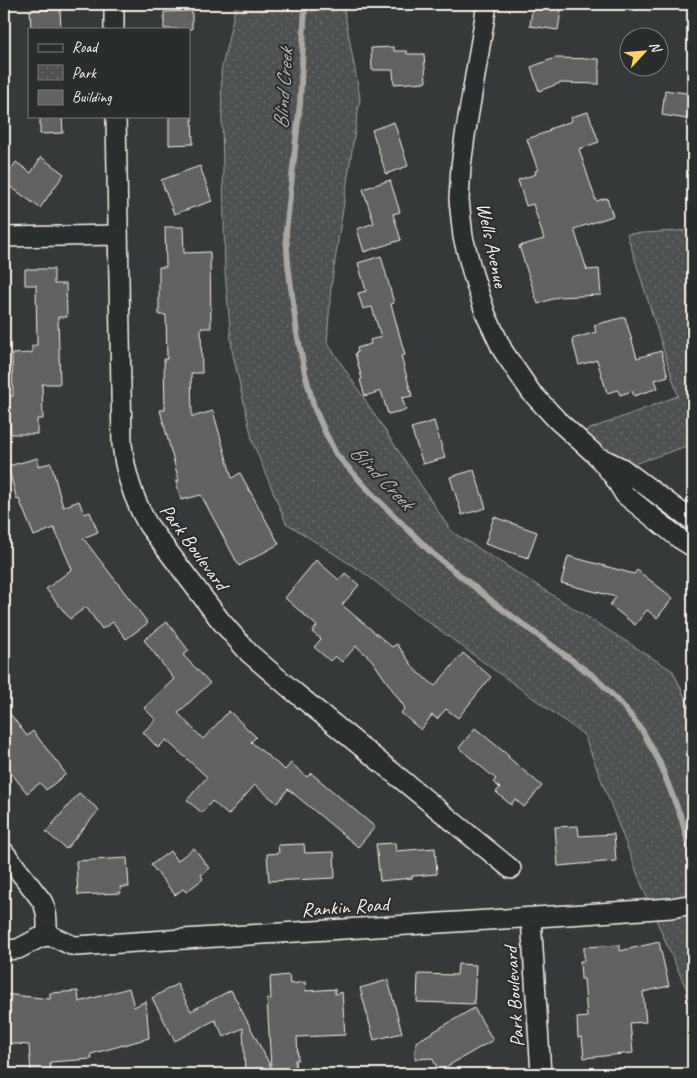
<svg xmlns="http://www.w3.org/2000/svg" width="697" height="1078" font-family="Caveat,sans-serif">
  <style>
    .park { fill: url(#park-dots); stroke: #a1a19c }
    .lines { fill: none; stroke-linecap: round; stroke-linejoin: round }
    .stream { stroke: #a8a7a1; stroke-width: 6 }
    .building { fill: #616362; stroke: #f4f1e8 }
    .street-casing { stroke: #f4f1e8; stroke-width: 22 }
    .street { stroke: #2a2d2e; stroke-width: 19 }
    .labels { text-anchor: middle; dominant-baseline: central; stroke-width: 4; stroke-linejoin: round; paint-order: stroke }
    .street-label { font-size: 20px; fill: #f4f1e8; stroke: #2a2d2e }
    .water-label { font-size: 21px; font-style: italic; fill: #b4b3ad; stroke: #2a2d2e }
  </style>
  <defs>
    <pattern id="park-dots" width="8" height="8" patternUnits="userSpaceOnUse" patternTransform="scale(1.25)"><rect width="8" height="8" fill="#4e514f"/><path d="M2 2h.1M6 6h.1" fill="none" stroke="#686a68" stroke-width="1.8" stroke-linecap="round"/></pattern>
  </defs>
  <rect width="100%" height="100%" fill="#363939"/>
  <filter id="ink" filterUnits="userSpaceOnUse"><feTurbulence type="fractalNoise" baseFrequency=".02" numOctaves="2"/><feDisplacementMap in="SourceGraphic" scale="10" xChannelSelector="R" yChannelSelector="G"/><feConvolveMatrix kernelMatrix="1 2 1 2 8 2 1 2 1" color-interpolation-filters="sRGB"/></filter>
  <g filter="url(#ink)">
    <g class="park">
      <path d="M236 4H343L360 98 331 287 327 342 451 531 673 671 693 715V1004L663 936 641 883 584 735 416 613 364 573 286 523 253 443 232 350 225 272 221 72Z"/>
      <path d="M693 230V444L622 468 574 435 678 396 627 234Z"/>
    </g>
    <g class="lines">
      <path class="stream" d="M305 4 300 103 286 232 288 264 297 333 305 373 314 407 325 432 336 454 371 493 432 553 498 606 596 678 623 706 642 730 659 761 682 820 693 862"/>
    </g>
    <g class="building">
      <path d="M533 4H562L558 30 530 26Z"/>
      <path d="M60 9 61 29H31L30 10Z"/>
      <path d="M192 11V29H164V12Z"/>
      <path d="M394 47V51H407V54H424L426 82 394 84 393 70H372L371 48Z"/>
      <path d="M555 58 599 59V84L560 83 539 91 531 67Z"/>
      <path d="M665 90 693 94V120L662 115Z"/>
      <path d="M588 112 599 142 579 149 596 201 607 198 613 216 574 229 587 270 599 269 601 295 558 297 538 304 519 246 544 239 533 204 526 206 518 180 536 174 535 171 538 170 527 139 550 131 549 129 572 121 571 117Z"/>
      <path d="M40 116H62L63 133 40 134Z"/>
      <path d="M169 116H192L193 144 169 145Z"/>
      <path d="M394 122 408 166 386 174 372 130Z"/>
      <path d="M41 157 64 174 40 208 4 182V180L16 162 31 173Z"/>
      <path d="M200 166 212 201 174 214 161 180Z"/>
      <path d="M390 180 400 212 393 214 401 240 364 252 357 229 374 223 363 189Z"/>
      <path d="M165 227H183L184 253 210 252 211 328H201L202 373H191L192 417 213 411 232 478 240 473 279 544 239 566 201 495 181 500 176 481H179L160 410H165L164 359H167L166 315H159V267H166Z"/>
      <path d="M381 256 394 303 391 304 405 355 401 356 412 396 402 398 406 410 388 414 381 391 365 396 360 380 362 379 355 353 358 352 357 348 371 344 370 340 381 337 372 307 363 309 358 293 366 291 358 263Z"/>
      <path d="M25 269H54V284H66L67 317H58L60 384H42L43 419H37V434H11L10 422H4V398H8V396H13L12 354 32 353V346L37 345 36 285H25Z"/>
      <path d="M625 317 637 358 661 351 668 376 655 380 658 388 634 396 632 391 620 395 618 390 607 393 597 360 579 365 572 339 596 332 594 325Z"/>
      <path d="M434 421 445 458 423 464 411 428Z"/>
      <path d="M38 458V466L51 463 63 507 79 501 84 514 90 512 98 532 83 538 148 623 126 639 113 622 102 629 86 607 70 619 46 589 72 569 54 528 34 536 19 499 17 500 8 466Z"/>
      <path d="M474 470 486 508 462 515 450 477Z"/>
      <path d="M494 517 537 532 528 558 485 544Z"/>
      <path d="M568 556 634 574 637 570 673 598 657 618 647 610 635 625 610 605 616 597 561 583Z"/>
      <path d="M316 560 339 580 345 573 359 585 342 605 392 647 397 644 416 671 435 686 463 653 491 677 458 718 446 709 437 719 432 715 421 730 401 713 405 708 371 659 356 646 342 662 335 656 330 661 314 647 321 639 312 632 317 626 285 598Z"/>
      <path d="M167 622 189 651 183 655 210 683 178 713 203 739 229 711 256 737 251 742 285 770 291 763 307 777 311 773 375 827 358 847 288 789 277 803 255 785 228 815 212 801 202 813 187 800 207 777 166 740 158 748 143 732 156 720 144 708 174 679 144 640Z"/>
      <path d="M4 706 27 736 33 731 66 774 46 790 40 783 27 793 4 764Z"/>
      <path d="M475 728 509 756 508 757 542 786 524 807 515 799 511 805 496 792 500 788 493 782 496 779 459 748Z"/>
      <path d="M79 793 99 810 66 849 46 832Z"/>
      <path d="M578 826 579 836 614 834 616 861 558 866 555 827Z"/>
      <path d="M395 843 396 851 435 848 437 874 412 876V878L380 881 376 844Z"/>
      <path d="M304 844 305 853 334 852 335 878 269 881 267 854 279 853 278 845Z"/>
      <path d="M194 848 209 868 201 875 203 879 186 892 183 889 175 895 151 865 170 851 177 861Z"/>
      <path d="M127 858 129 887H120L121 893 78 895 76 861Z"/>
      <path d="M659 942 669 986 643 992 646 1022 630 1023 633 1053 584 1058 582 1037 578 1038 577 1018 587 1017 584 979H581L580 961H584V947L620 945V951Z"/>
      <path d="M458 964 476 965 474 1004 417 1002 418 974 457 975Z"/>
      <path d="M289 975 290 984 305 982 306 991 335 989V994L342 992 345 1035 297 1037 298 1060H295L296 1074H245L243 1028 224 1037 215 1020 175 1041 152 998 177 984 191 1011 231 990 271 1067 267 999H271L270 977Z"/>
      <path d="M388 980 402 1033 374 1040 360 988Z"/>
      <path d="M129 988 134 1007 146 1001 149 1038 91 1054 92 1059 50 1062 51 1074H31L29 1045 4 1043V994L50 999V993L78 991 79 1002Z"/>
      <path d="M474 1008 493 1040 439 1071 432 1058 415 1059 416 1042Z"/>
    </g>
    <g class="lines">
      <defs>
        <g id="street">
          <path d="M114 4V29"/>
          <path d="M487 4 465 136 461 166 459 200 463 237 473 275 486 315 503 351 531 392 557 420 598 457 614 477 625 495 680 539 693 547"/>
          <path d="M116 116 122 444C125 473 133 499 148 525L220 620 249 653 292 690 511 869"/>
          <path d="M4 237 118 235"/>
          <path d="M603 459 622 468 693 521"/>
          <path d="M4 852 42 901C48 912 47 924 47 936"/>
          <path d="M531 918 541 1074"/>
          <path d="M4 950 18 949 39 938 47 936 54 937 71 945 77 946 136 942 584 914 671 908 693 904"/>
        </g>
      </defs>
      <use href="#street" class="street-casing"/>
      <use href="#street" class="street"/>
    </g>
  </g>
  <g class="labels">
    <g class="street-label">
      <text transform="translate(492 245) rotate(78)">Wells Avenue</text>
      <text transform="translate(194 547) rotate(54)">Park Boulevard</text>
      <text transform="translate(345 907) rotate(-4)">Rankin Road</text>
      <text transform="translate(514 997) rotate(-94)">Park Boulevard</text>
    </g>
    <g class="water-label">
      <text transform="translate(283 89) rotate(-86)">Blind Creek</text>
      <text transform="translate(382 477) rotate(46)">Blind Creek</text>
    </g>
  </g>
  <rect width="697" height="1078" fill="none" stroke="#2a2d2e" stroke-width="20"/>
  <rect x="10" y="10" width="677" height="1058" fill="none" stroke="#f4f1e8" stroke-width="2" filter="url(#ink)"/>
  <rect x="28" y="28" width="162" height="90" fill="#2a2d2e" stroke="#7b7b78"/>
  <rect x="38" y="44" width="25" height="8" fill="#2a2d2e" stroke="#7b7b78"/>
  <text x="72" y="52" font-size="15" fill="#f4f1e8">Road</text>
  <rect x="38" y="65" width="25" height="15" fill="url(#park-dots)" stroke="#7b7b78"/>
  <text x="72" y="78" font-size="15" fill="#f4f1e8">Park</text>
  <rect x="38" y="90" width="25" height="15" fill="#616362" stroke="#7b7b78"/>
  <text x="72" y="102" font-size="15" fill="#f4f1e8">Building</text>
  <g transform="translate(644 52) rotate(64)"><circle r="24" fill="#2a2d2e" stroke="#7b7b78"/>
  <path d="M0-4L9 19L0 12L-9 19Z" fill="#ffd166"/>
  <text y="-8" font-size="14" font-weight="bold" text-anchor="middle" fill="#f4f1e8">N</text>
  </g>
</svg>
